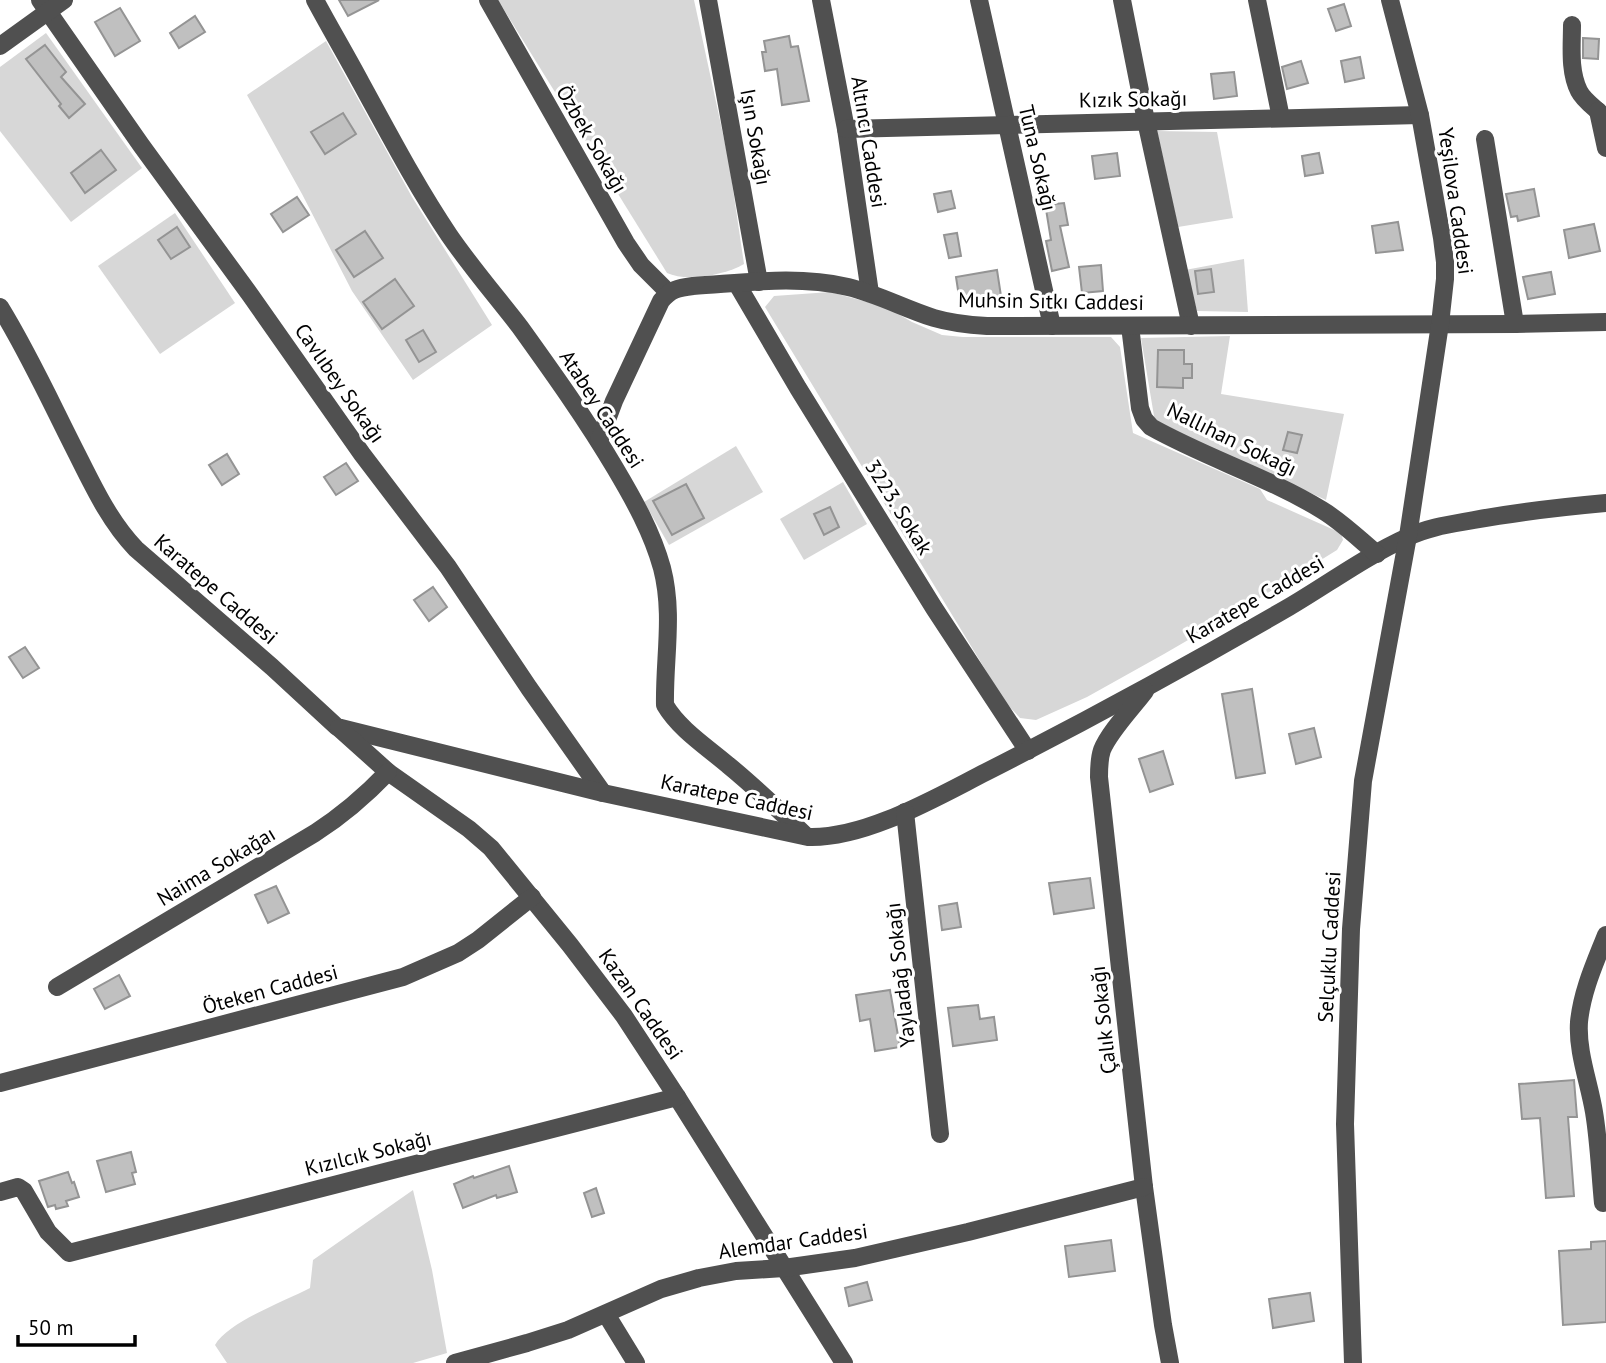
<svg xmlns="http://www.w3.org/2000/svg" width="1606" height="1363" font-family="'PT Sans',sans-serif">
  <style>
    .green { fill: #d7d7d7 }
    .building { fill: #c0c0c0; stroke: #949494; stroke-width: 2 }
    .lines { fill: none; stroke-linecap: round; stroke-linejoin: round }
    .minor { stroke: #505050; stroke-width: 18 }
    .labels { text-anchor: middle; dominant-baseline: central; stroke-width: 6; stroke-linejoin: round; paint-order: stroke }
    .street-label { font-size: 21px; fill: #000; stroke: #fff }
  </style>
  <rect width="100%" height="100%" fill="#fff"/>
  <g class="green">
    <path d="M498 0H694L729 162 744 264C726 275 686 282 667 273Z"/>
    <path d="M46 33 142 168 71 222 0 131V67Z"/>
    <path d="M326 41 412 197 492 325 413 380 352 291 302 194 247 95Z"/>
    <path d="M1157 131 1217 132 1233 218 1178 227Z"/>
    <path d="M175 213 235 303 160 354 98 266Z"/>
    <path d="M1244 259 1248 312 1197 311 1185 270Z"/>
    <path d="M830 292 886 307 912 322 942 335 963 337H1111L1120 347 1133 433 1260 489 1267 500 1341 533 1343 540 1337 550 1245 607 1164 654 1087 697 1036 720 1020 718 1005 702 765 307 774 296Z"/>
    <path d="M1230 336 1221 394 1344 414 1326 500 1155 422 1141 338Z"/>
    <path d="M736 446 763 492 669 545 644 502Z"/>
    <path d="M843 482 867 524 804 560 780 519Z"/>
    <path d="M413 1190 432 1270 447 1353 413 1363H227L215 1345C228 1322 285 1301 310 1288L313 1260Z"/>
  </g>
  <g class="building">
    <path d="M339 0H379L348 16Z"/>
    <path d="M1344 4 1351 26 1336 31 1328 9Z"/>
    <path d="M120 8 140 41 115 56 95 22Z"/>
    <path d="M195 16 205 32 179 48 170 33Z"/>
    <path d="M789 36 791 47 798 46 809 101 782 105 777 69 765 71 762 52H766L764 41Z"/>
    <path d="M1583 38 1599 39 1598 59 1583 58Z"/>
    <path d="M45 45 66 72 61 77 85 104 69 118 59 106 61 104 26 59Z"/>
    <path d="M1360 57 1364 78 1345 82 1341 61Z"/>
    <path d="M1301 61 1308 83 1287 89 1282 67Z"/>
    <path d="M1234 72 1237 96 1214 99 1211 74Z"/>
    <path d="M343 113 356 134 325 154 311 132Z"/>
    <path d="M101 150 116 170 85 193 71 173Z"/>
    <path d="M1117 153 1120 176 1095 179 1092 156Z"/>
    <path d="M1319 153 1323 173 1305 176 1302 156Z"/>
    <path d="M1534 189 1539 216 1518 221 1517 216 1511 217 1506 194Z"/>
    <path d="M951 191 955 208 938 212 934 194Z"/>
    <path d="M297 197 309 215 283 232 271 214Z"/>
    <path d="M1055 201V204L1064 203 1068 225 1060 226 1069 267 1052 271 1046 241 1051 240 1045 203Z"/>
    <path d="M1398 222 1403 250 1376 253 1372 226Z"/>
    <path d="M1594 224 1600 251 1569 258 1564 230Z"/>
    <path d="M177 227 190 247 171 259 158 240Z"/>
    <path d="M365 231 383 258 354 277 336 250Z"/>
    <path d="M957 233 961 256 949 258 944 235Z"/>
    <path d="M1101 265 1103 291 1082 293 1079 267Z"/>
    <path d="M1211 269 1214 292 1198 294 1195 271Z"/>
    <path d="M997 270 1001 296 960 303 956 277Z"/>
    <path d="M1551 272 1555 294 1528 299 1523 277Z"/>
    <path d="M395 279 414 306 382 329 363 302Z"/>
    <path d="M423 330 436 352 419 362 406 340Z"/>
    <path d="M1158 350H1184V364H1192V378H1183V388L1157 387Z"/>
    <path d="M1288 432 1302 435 1297 453 1283 450Z"/>
    <path d="M227 454 239 474 222 485 209 465Z"/>
    <path d="M346 463 358 481 336 495 324 477Z"/>
    <path d="M686 484 704 518 672 535 653 501Z"/>
    <path d="M830 507 839 527 824 535 814 514Z"/>
    <path d="M433 587 447 607 429 621 414 600Z"/>
    <path d="M25 647 39 668 23 678 9 657Z"/>
    <path d="M1252 689 1265 773 1236 778 1222 694Z"/>
    <path d="M1314 728 1321 757 1296 764 1289 734Z"/>
    <path d="M1163 751 1173 784 1150 792 1139 759Z"/>
    <path d="M1090 878 1094 908 1054 914 1049 883Z"/>
    <path d="M276 886 289 913 268 923 255 895Z"/>
    <path d="M957 903 961 927 942 930 939 906Z"/>
    <path d="M119 975 130 996 105 1009 94 989Z"/>
    <path d="M890 990 900 1047 875 1051 870 1019 860 1021 856 995Z"/>
    <path d="M978 1005 980 1019 994 1017 997 1040 953 1046 948 1008Z"/>
    <path d="M1574 1080 1577 1117H1568L1574 1196 1546 1198 1540 1118 1522 1119 1519 1084Z"/>
    <path d="M131 1152 136 1172 132 1173 135 1184 106 1192 97 1161Z"/>
    <path d="M509 1166 517 1192 497 1198 496 1195 463 1208 454 1184 473 1176 474 1178Z"/>
    <path d="M68 1172 72 1183 74 1182 79 1197 66 1201 68 1206 56 1209 55 1205 48 1207 39 1181Z"/>
    <path d="M596 1188 604 1213 592 1217 584 1193Z"/>
    <path d="M1111 1240 1115 1271 1069 1277 1065 1246Z"/>
    <path d="M1606 1241V1322L1563 1325 1559 1251 1591 1249V1242Z"/>
    <path d="M867 1282 872 1300 849 1306 845 1288Z"/>
    <path d="M1310 1293 1314 1321 1273 1328 1269 1299Z"/>
  </g>
  <g class="lines">
    <g class="minor">
      <path d="M40 0 141 145 251 296 362 454 448 567 529 688 603 793"/>
      <path d="M315 0C330 28 346 55 361 83 389 134 416 186 449 235 471 267 496 296 520 327 553 373 586 419 615 468 634 500 652 532 662 568 674 614 664 659 665 705 679 729 707 747 728 765 755 787 780 811 805 835"/>
      <path d="M488 0 626 243 641 265 668 292"/>
      <path d="M708 0 759 282"/>
      <path d="M821 0 846 129 870 293"/>
      <path d="M979 0 1052 326"/>
      <path d="M1122 0 1146 121 1191 326"/>
      <path d="M1257 0 1281 118"/>
      <path d="M1572 25C1572 46 1569 71 1579 91 1583 99 1591 105 1598 111"/>
      <path d="M0 46 64 0"/>
      <path d="M1598 111 1606 148"/>
      <path d="M846 129 1420 115"/>
      <path d="M1485 139 1515 324"/>
      <path d="M737 284 798 388 934 608 1028 751"/>
      <path d="M0 307C29 354 52 405 77 454 94 488 110 522 136 549L272 667 337 727 603 793 808 837C865 839 935 798 986 772 1088 720 1189 665 1289 607 1328 584 1366 556 1408 537 1428 527 1452 524 1474 520 1518 512 1562 507 1606 503"/>
      <path d="M1130 326 1140 408 1144 419 1151 427C1206 458 1268 477 1322 510 1342 522 1359 539 1377 554"/>
      <path d="M599 441 614 401 661 301C671 289 678 288 693 286 744 283 797 275 848 287 878 294 905 309 934 318 951 323 969 325 987 326L1515 324 1606 322"/>
      <path d="M1145 691C1133 707 1109 732 1102 750 1099 759 1099 768 1099 777L1144 1187 1163 1325 1170 1363"/>
      <path d="M339 728 388 772 469 829 491 848 570 945 624 1016 677 1097 844 1363"/>
      <path d="M905 812 940 1134"/>
      <path d="M57 987 315 833C343 815 365 796 388 772"/>
      <path d="M0 1083 403 977 458 953 478 940 532 897"/>
      <path d="M0 1192 18 1187 24 1191 48 1232 69 1253 677 1097"/>
      <path d="M1603 1203C1600 1173 1599 1142 1594 1112 1589 1082 1577 1052 1579 1022 1582 991 1595 963 1606 935"/>
      <path d="M606 1314 636 1363"/>
      <path d="M455 1363 527 1343 568 1330 661 1289 699 1278 736 1271 784 1268 855 1258 968 1232 1144 1187"/>
      <path d="M1353 1363 1345 1124 1351 929 1363 781 1408 536 1440 324 1445 279V262L1442 238 1420 115 1390 0"/>
    </g>
  </g>
  <g class="labels">
    <g class="street-label">
      <text transform="translate(1133 99) rotate(-1)">Kızık Sokağı</text>
      <text transform="translate(756 137) rotate(80)">Işın Sokağı</text>
      <text transform="translate(592 139) rotate(60)">Özbek Sokağı</text>
      <text transform="translate(869 142) rotate(81)">Altıncı Caddesi</text>
      <text transform="translate(1038 158) rotate(77)">Tuna Sokağı</text>
      <text transform="translate(1456 201) rotate(82)">Yeşilova Caddesi</text>
      <text transform="translate(1051 301) rotate(1)">Muhsin Sıtkı Caddesi</text>
      <text transform="translate(340 383) rotate(55)">Cavlıbey Sokağı</text>
      <text transform="translate(602 409) rotate(57)">Atabey Caddesi</text>
      <text transform="translate(1232 439) rotate(26)">Nallıhan Sokağı</text>
      <text transform="translate(899 507) rotate(58)">3223. Sokak</text>
      <text transform="translate(216 589) rotate(41)">Karatepe Caddesi</text>
      <text transform="translate(1255 599) rotate(-30)">Karatepe Caddesi</text>
      <text transform="translate(737 797) rotate(12)">Karatepe Caddesi</text>
      <text transform="translate(216 866) rotate(-31)">Naima Sokağaı</text>
      <text transform="translate(1329 947) rotate(-87)">Selçuklu Caddesi</text>
      <text transform="translate(900 975) rotate(-96)">Yayladağ Sokağı</text>
      <text transform="translate(270 989) rotate(-15)">Öteken Caddesi</text>
      <text transform="translate(641 1004) rotate(55)">Kazan Caddesi</text>
      <text transform="translate(1103 1020) rotate(-96)">Çalık Sokağı</text>
      <text transform="translate(368 1153) rotate(-14)">Kızılcık Sokağı</text>
      <text transform="translate(793 1241) rotate(-8)">Alemdar Caddesi</text>
    </g>
  </g>
  <path d="M18 1335v10h117v-10" fill="none" stroke="#000000" stroke-width="3.5"/>
  <text x="28" y="1335" font-size="21" fill="#000000" stroke="#ffffff" stroke-width="5" paint-order="stroke">50 m</text>
</svg>
